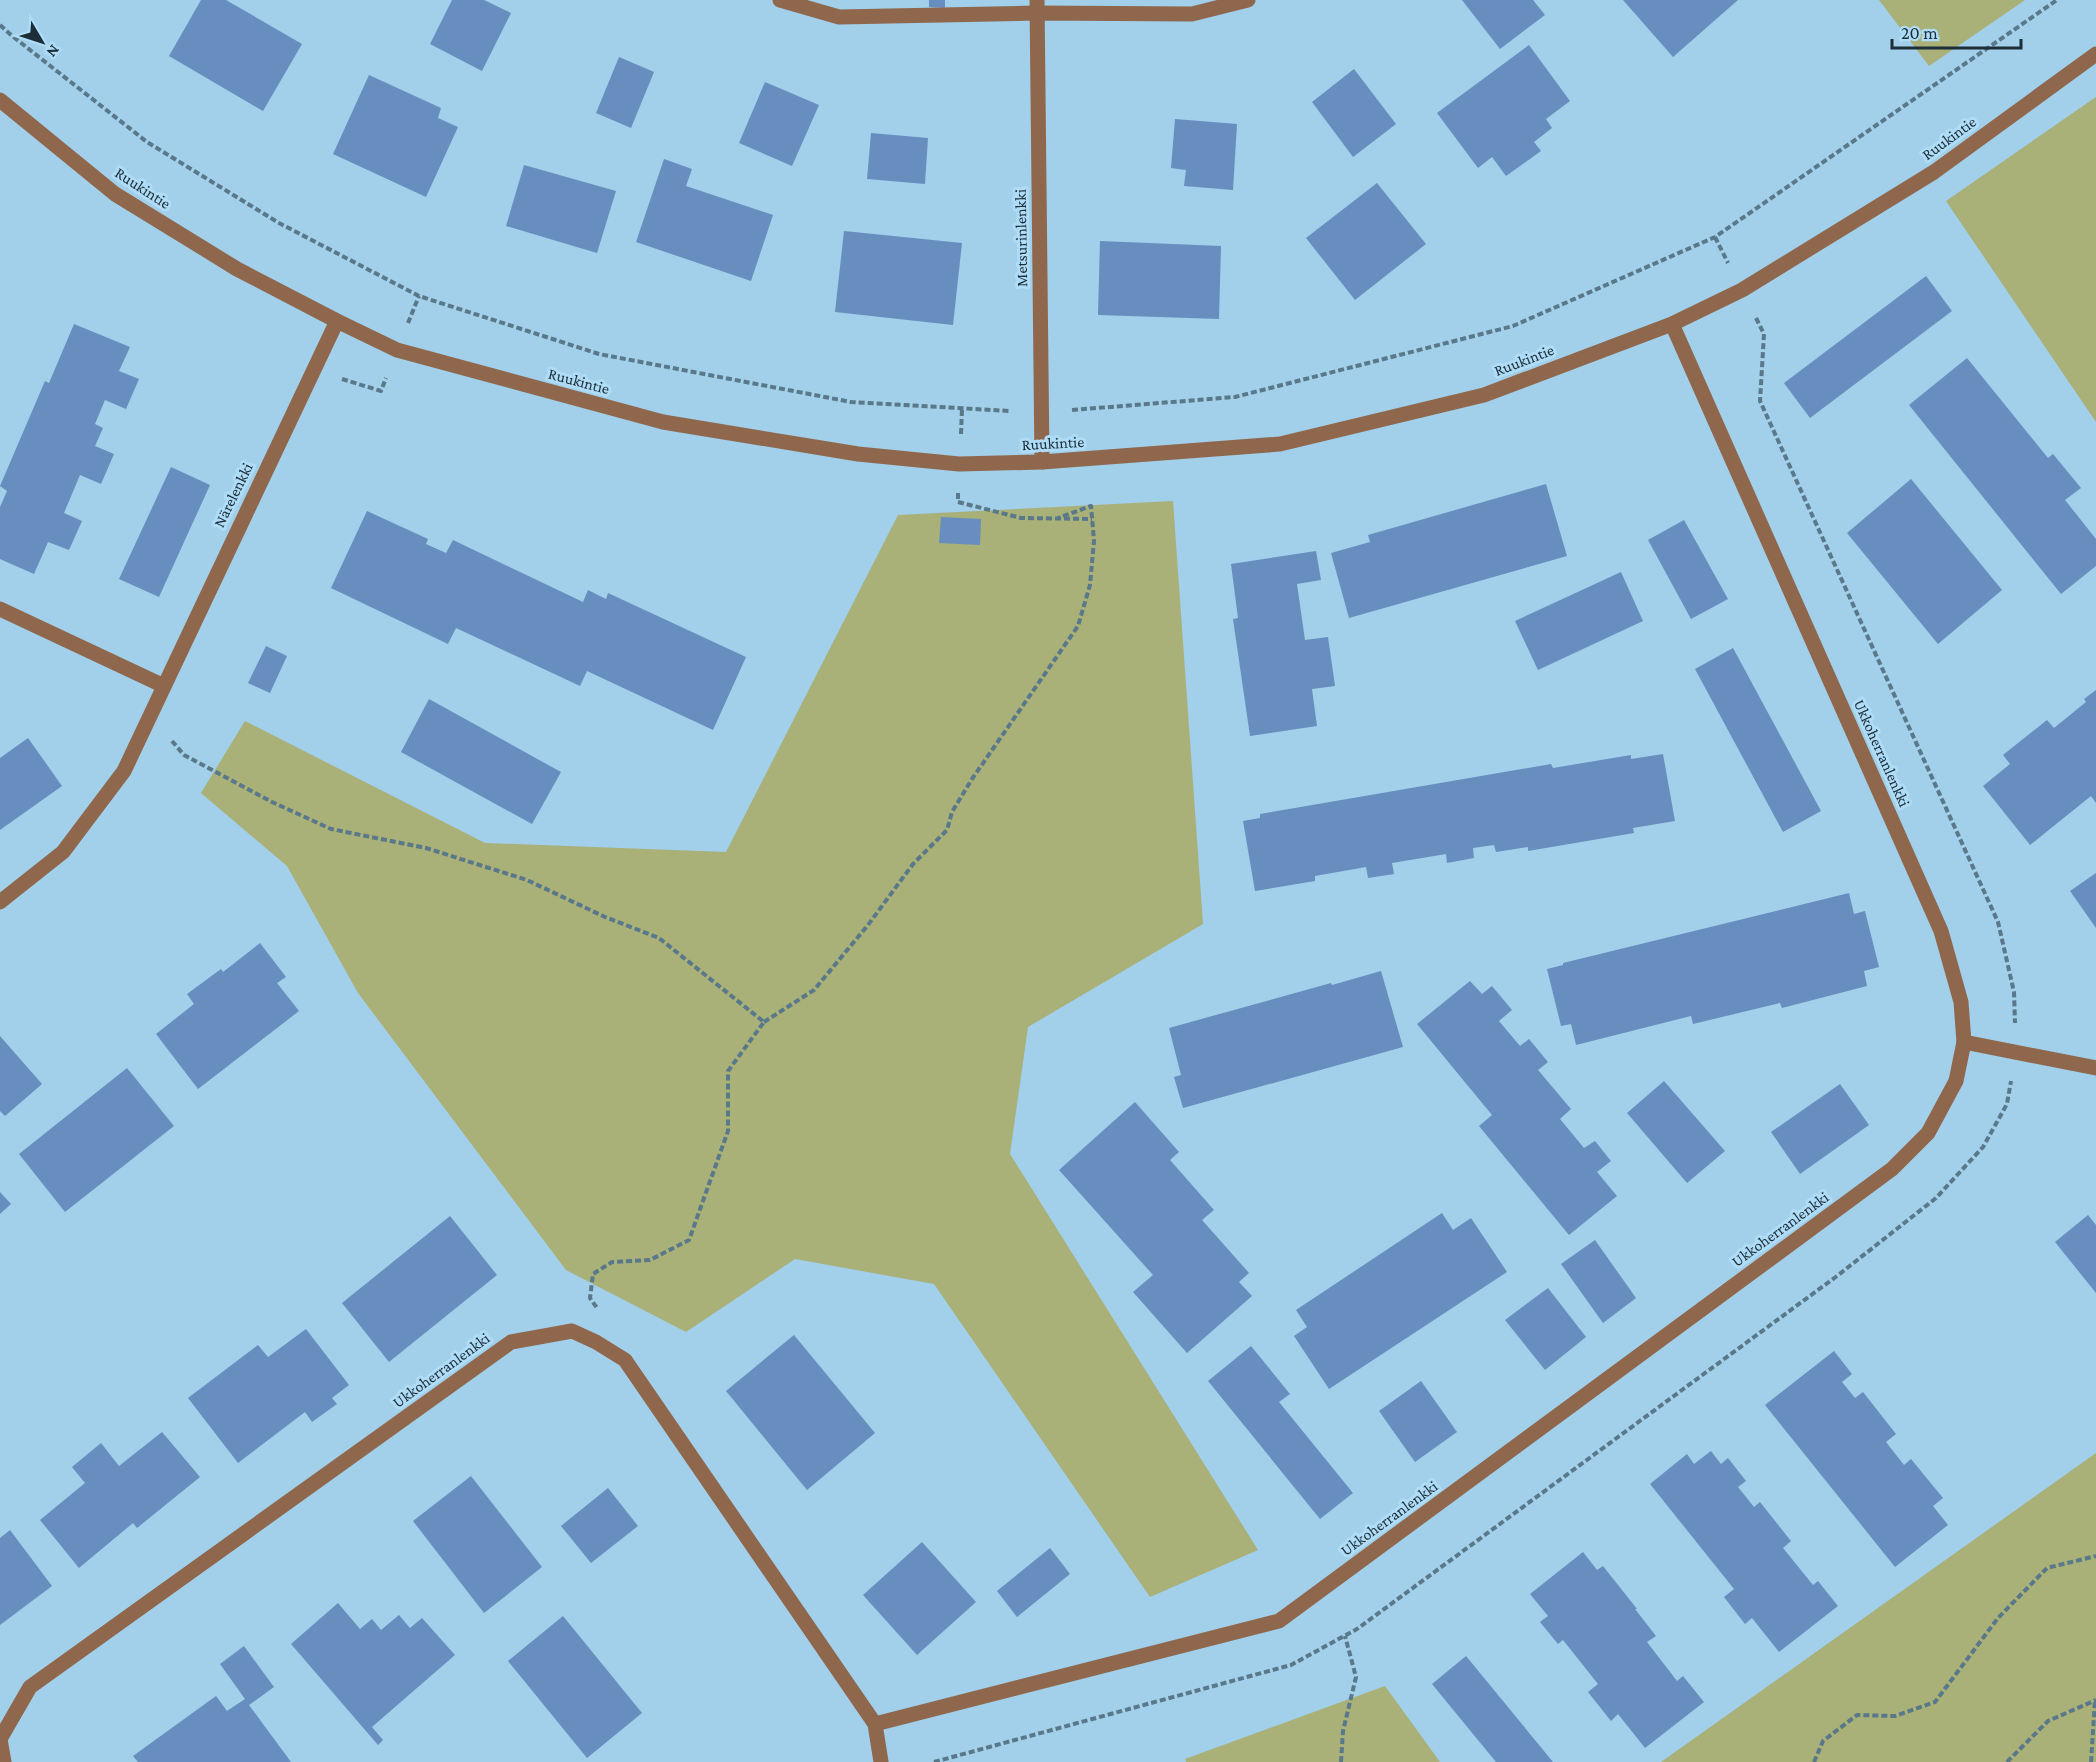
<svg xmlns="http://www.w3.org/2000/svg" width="2096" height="1762" font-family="'Crimson Pro',serif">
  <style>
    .green { fill: #a9b078 }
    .building { fill: #678ebe }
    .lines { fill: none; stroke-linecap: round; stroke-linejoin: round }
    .path { stroke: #597889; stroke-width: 4; stroke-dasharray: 6 3; stroke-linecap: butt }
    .minor { stroke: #8f674c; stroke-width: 15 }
    .labels { text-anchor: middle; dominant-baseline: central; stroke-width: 6; stroke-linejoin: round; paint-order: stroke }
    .street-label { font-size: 16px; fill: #1c2e38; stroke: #afdcf7 }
  </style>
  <rect width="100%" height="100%" fill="#a2cfe9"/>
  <g class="green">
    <path d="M1879 0H2025L1929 66Z"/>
    <path d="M2096 97V422L1946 201Z"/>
    <path d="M1173 501 1203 924 1028 1027 1010 1154 1258 1550 1150 1597 934 1284 795 1259 686 1332 566 1270 358 993 287 866 201 793 245 721 485 843 726 852 898 515Z"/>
    <path d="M2096 1453V1762H1661Z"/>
    <path d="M1385 1686 1440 1762H1186L1185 1759Z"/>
  </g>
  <g class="building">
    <path d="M201 0H226L302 44 263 111 169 56Z"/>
    <path d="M452 0H484L511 13 482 71 430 44Z"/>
    <path d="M929 0H945V8L929 7Z"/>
    <path d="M1462 0H1533L1545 15 1500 49Z"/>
    <path d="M1623 0H1738L1673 57Z"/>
    <path d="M1529 45 1570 101 1546 119 1552 128 1534 142 1541 151 1506 176 1492 157 1478 168 1437 113Z"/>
    <path d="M619 57 654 72 631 128 596 113Z"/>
    <path d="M1354 69 1396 124 1353 157 1312 102Z"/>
    <path d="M369 75 441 108 438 118 458 127 426 197 333 154Z"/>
    <path d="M765 82 819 105 792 166 739 143Z"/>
    <path d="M1175 119 1237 124 1233 190 1184 186 1186 170 1171 168Z"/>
    <path d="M871 133 928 138 925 184 867 179Z"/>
    <path d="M664 159 692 169 686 186 773 215 751 281 636 242Z"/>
    <path d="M524 165 616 191 597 253 506 226Z"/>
    <path d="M1377 183 1426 244 1355 300 1306 238Z"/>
    <path d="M844 231 962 243 953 325 835 312Z"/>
    <path d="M1100 241 1221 246 1219 319 1098 315Z"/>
    <path d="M1926 276 1952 311 1810 418 1784 383Z"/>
    <path d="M74 324 130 347 119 371 139 379 126 409 105 400 95 424 103 428 95 446 114 454 101 484 80 475 64 513 82 521 69 550 48 542 34 574 0 559V507L7 491 0 486 45 381 49 383Z"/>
    <path d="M1967 358 2048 458 2053 454 2081 488 2065 500 2096 539V566L2061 594 1909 405Z"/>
    <path d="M171 467 210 485 159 597 119 579Z"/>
    <path d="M1911 479 2002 590 1938 644 1847 533Z"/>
    <path d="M1546 484 1567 556 1349 618 1331 553 1370 542 1368 535Z"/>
    <path d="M367 511 428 539 426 544 446 553 453 540 583 602 588 590 606 599 608 593 746 657 713 730 587 671 580 686 456 628 448 644 331 588Z"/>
    <path d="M941 517 981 519 980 545 939 543Z"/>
    <path d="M1684 520 1728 599 1691 619 1648 540Z"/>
    <path d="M1316 551 1321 580 1297 584 1305 640 1328 637 1335 686 1312 689 1317 726 1250 736 1233 619 1238 618 1231 564Z"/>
    <path d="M1621 572 1643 621 1538 670 1515 621Z"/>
    <path d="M266 646 287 656 270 693 248 683Z"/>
    <path d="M1733 648 1821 811 1783 832 1695 669Z"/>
    <path d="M2096 690V803L2091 796 2030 845 1983 786 2010 764 2003 755 2047 720 2054 728 2086 702 2084 699Z"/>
    <path d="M429 699 561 772 532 824 401 752Z"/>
    <path d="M28 738 62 786 0 830V758Z"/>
    <path d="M1663 754 1675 821 1633 828 1634 833 1528 851V847L1496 852 1494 845 1473 848 1474 858 1447 863 1446 854 1392 863 1394 874 1368 878 1366 867 1315 876V881L1255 891 1243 821 1260 818V814L1551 764 1553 768 1631 755V759Z"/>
    <path d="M2096 873V928L2070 891Z"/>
    <path d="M1849 893 1854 914 1865 911 1879 967 1864 971 1867 986 1782 1008 1780 1003 1693 1024 1691 1016 1576 1045 1571 1024 1561 1026 1547 969 1563 965V963Z"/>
    <path d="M260 943 286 977 277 983 299 1011 198 1089 156 1034 194 1004 187 994 221 969 223 972Z"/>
    <path d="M1381 971 1403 1047 1183 1108 1174 1077 1181 1075 1169 1028 1331 983 1332 985Z"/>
    <path d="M1470 981 1482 994 1492 986 1512 1010 1499 1021 1520 1046 1529 1039 1548 1062 1538 1070 1571 1109 1560 1119 1584 1148 1595 1141 1611 1161 1597 1172 1617 1196 1569 1235 1479 1126 1492 1115 1417 1024Z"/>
    <path d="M0 1036 42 1084 5 1116 0 1111Z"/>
    <path d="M127 1068 174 1126 65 1212 19 1154Z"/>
    <path d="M1664 1081 1725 1151 1687 1183 1627 1113Z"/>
    <path d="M1840 1084 1869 1125 1800 1174 1771 1132Z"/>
    <path d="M1135 1102 1179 1152 1170 1160 1214 1210 1202 1220 1249 1273 1239 1282 1252 1296 1187 1353 1133 1292 1153 1275 1059 1170Z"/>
    <path d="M0 1192 11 1204 0 1214Z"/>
    <path d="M1442 1213 1453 1230 1471 1218 1507 1272 1329 1389 1294 1336 1307 1327 1296 1310Z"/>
    <path d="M2088 1215 2096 1225V1293L2055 1242Z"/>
    <path d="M450 1216 497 1275 389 1362 342 1303Z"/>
    <path d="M1595 1240 1636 1298 1603 1323 1561 1264Z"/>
    <path d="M1548 1288 1586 1337 1545 1370 1505 1320Z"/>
    <path d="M306 1329 349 1385 332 1398 337 1404 312 1422 305 1412 238 1463 188 1398 258 1345 268 1357Z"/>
    <path d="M794 1335 875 1433 807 1490 726 1391Z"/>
    <path d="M1251 1346 1290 1394 1279 1402 1353 1493 1320 1519 1208 1381Z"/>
    <path d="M1834 1351 1852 1374 1842 1382 1855 1398 1863 1392 1896 1434 1886 1442 1904 1465 1911 1459 1943 1498 1933 1506 1948 1525 1895 1567 1765 1405Z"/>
    <path d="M1421 1381 1457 1432 1415 1462 1379 1411Z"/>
    <path d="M162 1432 200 1477 137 1528 133 1523 79 1568 40 1520 85 1483 72 1467 101 1443 119 1466Z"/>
    <path d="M1711 1451 1721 1464 1728 1458 1746 1481 1738 1487 1754 1507 1760 1502 1791 1541 1783 1548 1813 1585 1818 1581 1838 1606 1779 1652 1752 1618 1745 1624 1724 1597 1734 1589 1650 1484 1687 1454 1694 1464Z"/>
    <path d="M471 1476 542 1567 484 1613 413 1521Z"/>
    <path d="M608 1488 638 1526 591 1563 561 1526Z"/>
    <path d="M10 1530 52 1586 0 1625V1538Z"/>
    <path d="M922 1542 976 1602 917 1655 863 1595Z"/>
    <path d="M1050 1548 1070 1574 1017 1617 997 1591Z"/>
    <path d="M1583 1552 1597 1570 1603 1566 1637 1609H1635L1656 1636 1647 1642 1677 1681 1683 1676 1704 1702 1645 1748 1618 1714 1611 1721 1588 1692 1598 1684 1563 1640 1558 1644 1540 1622 1548 1616 1530 1594Z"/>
    <path d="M338 1603 360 1629 372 1619 381 1630 399 1615 410 1628 422 1618 455 1655 372 1727 383 1740 378 1745 291 1644Z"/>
    <path d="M563 1616 642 1713 587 1758 508 1661Z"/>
    <path d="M244 1646 274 1687 249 1705 291 1762H138L133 1756 216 1696 227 1711 245 1699 220 1664Z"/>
    <path d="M1466 1656 1553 1762H1496L1432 1684Z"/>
  </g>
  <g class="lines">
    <g class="path">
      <path d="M0 25 11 35 147 142 279 223 419 296 599 354 851 402 1010 411"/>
      <path d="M1715 237 1728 263"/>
      <path d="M1756 318 1764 334 1760 401 1998 922 2014 992 2015 1023"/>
      <path d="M408 323 419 296"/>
      <path d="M342 379 381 391 386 378"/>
      <path d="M1072 410 1235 397 1513 326 1715 237 2057 0"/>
      <path d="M961 434 962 408"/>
      <path d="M958 493V502L1021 518 1092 519"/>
      <path d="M172 741 184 755 272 802 331 829 426 848 527 880 605 917 659 938 764 1022 728 1071V1131L689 1240 650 1260 612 1262 593 1274 590 1298 597 1308"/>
      <path d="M764 1022 814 990 868 925 913 864 947 830 952 812 972 779 1078 626 1090 585 1094 541 1091 506 1058 518"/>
      <path d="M934 1762 1291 1665 1357 1629 1837 1276 1936 1198 1983 1147 2007 1104 2011 1081"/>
      <path d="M1341 1762 1343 1731 1356 1677 1345 1636"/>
      <path d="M1814 1762 1823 1741 1857 1715 1895 1716 1935 1702 1998 1618 2047 1568 2096 1556"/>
      <path d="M2007 1762 2048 1721 2096 1700"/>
      <path d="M2091 1762 2095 1700"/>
    </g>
    <g class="minor">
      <path d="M780 0 839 17 1037 13 1192 14 1248 0"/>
      <path d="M1037 0 1042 462"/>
      <path d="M0 100 115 194 237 269 337 321 397 350 663 422 858 454 959 464 1042 462 1280 444 1484 395 1672 324 1742 290 1934 172 2096 54"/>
      <path d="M0 609 164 686"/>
      <path d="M0 902 63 852 124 771 337 321"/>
      <path d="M1964 1042 2096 1068"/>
      <path d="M875 1724 1279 1621 1892 1169 1928 1133 1956 1081 1964 1042 1961 1002 1941 931 1672 324"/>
      <path d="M4 1762 0 1739 30 1687 511 1342 572 1331 596 1342 625 1360 875 1724 881 1762"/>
    </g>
  </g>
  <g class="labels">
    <g class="street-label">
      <text transform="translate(1949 138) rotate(-36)">Ruukintie</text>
      <text transform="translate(143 188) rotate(33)">Ruukintie</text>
      <text transform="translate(1021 238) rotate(-91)">Metsurinlenkki</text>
      <text transform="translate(1524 360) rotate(-21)">Ruukintie</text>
      <text transform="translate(579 381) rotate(15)">Ruukintie</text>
      <text transform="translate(1053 443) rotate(-3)">Ruukintie</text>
      <text transform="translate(233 495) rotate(-64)">Närelenkki</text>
      <text transform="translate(1882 753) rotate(66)">Ukkoherranlenkki</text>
      <text transform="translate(1780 1229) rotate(-36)">Ukkoherranlenkki</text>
      <text transform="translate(441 1370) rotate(-36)">Ukkoherranlenkki</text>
      <text transform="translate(1389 1518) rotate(-36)">Ukkoherranlenkki</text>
    </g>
  </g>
  <g transform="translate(42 42) rotate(129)" stroke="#afdcf7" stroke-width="4.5" paint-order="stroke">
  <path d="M0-4.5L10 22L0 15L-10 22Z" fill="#1c2e38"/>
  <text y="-9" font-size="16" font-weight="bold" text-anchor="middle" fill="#1c2e38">N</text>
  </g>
  <path d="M1892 39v9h129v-9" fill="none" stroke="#1c2e38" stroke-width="3"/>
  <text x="1901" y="39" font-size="18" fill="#1c2e38" stroke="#afdcf7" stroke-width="4.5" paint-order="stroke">20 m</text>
</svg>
